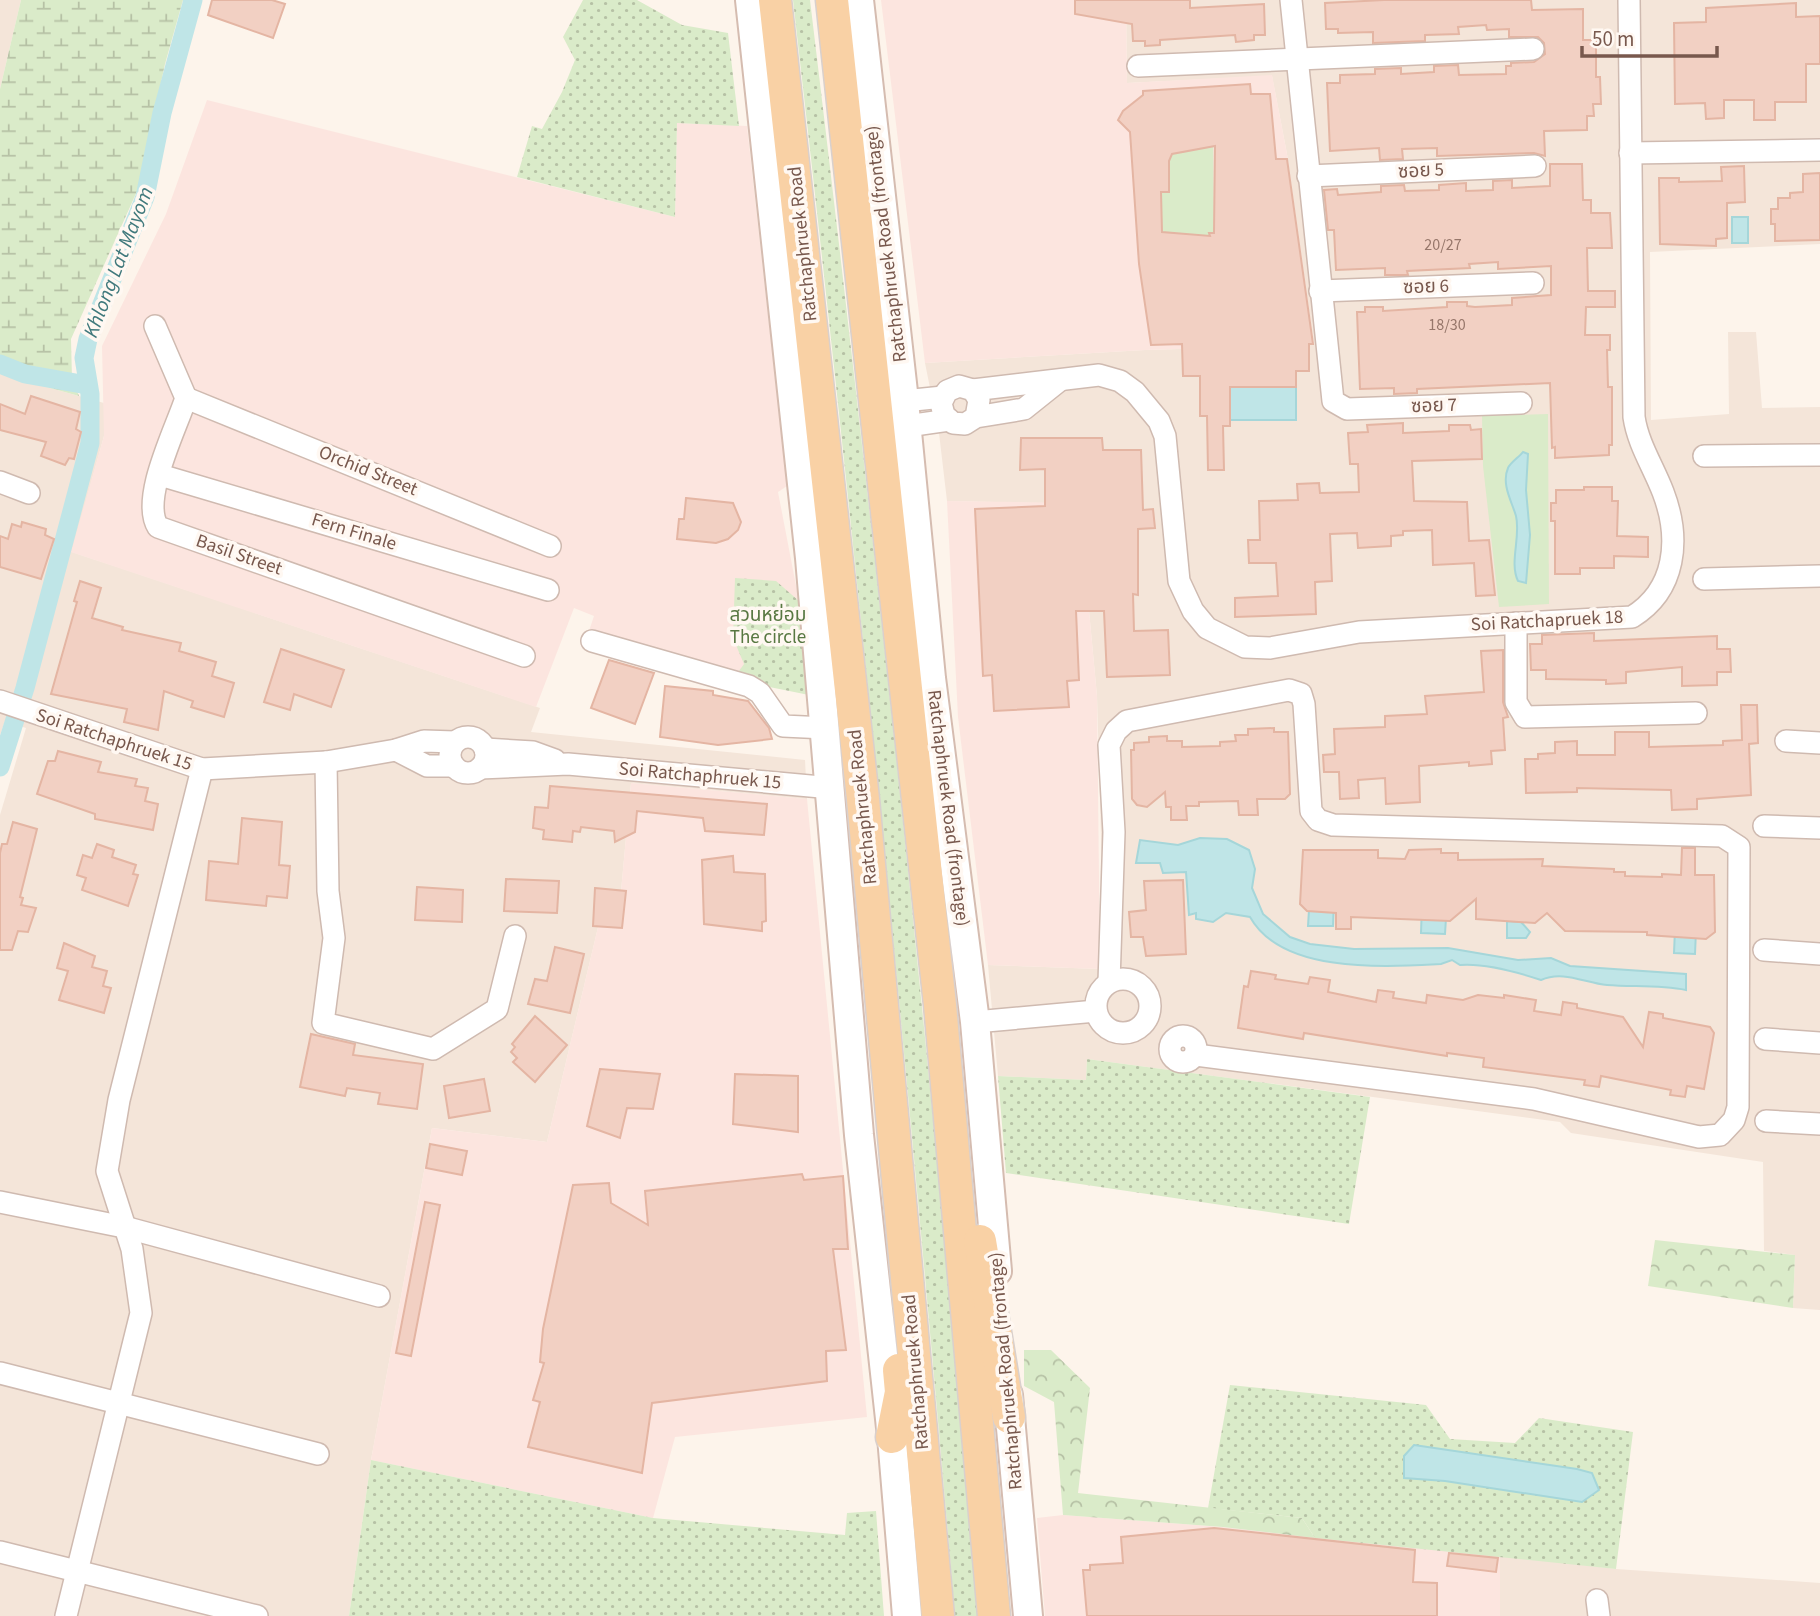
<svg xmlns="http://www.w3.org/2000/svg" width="1820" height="1616" font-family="'Source Sans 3','Noto Sans Thai',sans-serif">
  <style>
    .residential { fill: #f4e5d9 }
    .commercial { fill: #fce5df }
    .grass { fill: url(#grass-dots); fill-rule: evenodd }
    .forest { fill: url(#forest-crowns) }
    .wetland { fill: url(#wetland-marsh) }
    .garden { fill: #daebc9 }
    .water { fill: #bfe5e7; stroke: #a5d6d9; stroke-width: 2 }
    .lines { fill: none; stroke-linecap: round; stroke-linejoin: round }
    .canal { stroke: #bfe5e7; stroke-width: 19 }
    .building { fill: #f2d0c3; stroke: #e4b5a3; stroke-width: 2; fill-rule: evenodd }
    .street-casing { stroke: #cfbab0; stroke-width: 24 }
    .secondary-casing { stroke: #d5bcb0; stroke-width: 32 }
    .primary-casing { stroke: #d9d0cd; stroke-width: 35 }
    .street { stroke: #fff; stroke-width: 21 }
    .secondary { stroke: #fff; stroke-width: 28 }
    .primary { stroke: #f9d1a5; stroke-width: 32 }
    .labels { text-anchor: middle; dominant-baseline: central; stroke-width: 7; stroke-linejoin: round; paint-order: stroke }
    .number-label { font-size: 16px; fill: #96766a }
    .street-label { font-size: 19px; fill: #78584d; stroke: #fff8f2 }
    .park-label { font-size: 19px; fill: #587842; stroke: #fff8f2 }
    .water-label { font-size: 21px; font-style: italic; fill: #40797c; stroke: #fff8f2 }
  </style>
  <defs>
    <pattern id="grass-dots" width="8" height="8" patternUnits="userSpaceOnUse" patternTransform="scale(1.75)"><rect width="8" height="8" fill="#daebc9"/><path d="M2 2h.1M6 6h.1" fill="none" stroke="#b6c1a5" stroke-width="1.8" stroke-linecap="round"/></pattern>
    <pattern id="forest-crowns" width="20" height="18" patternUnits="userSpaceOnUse" patternTransform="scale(1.75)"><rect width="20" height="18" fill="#daebc9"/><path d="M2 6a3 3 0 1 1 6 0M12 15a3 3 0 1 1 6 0" fill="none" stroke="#b6c1a5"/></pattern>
    <pattern id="wetland-marsh" width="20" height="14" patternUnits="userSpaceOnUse" patternTransform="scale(1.75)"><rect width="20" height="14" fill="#daebc9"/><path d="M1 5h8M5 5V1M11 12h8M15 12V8" fill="none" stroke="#b6c1a5"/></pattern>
  </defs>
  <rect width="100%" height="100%" fill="#fdf4eb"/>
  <g class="residential">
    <path d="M0 0H21L0 89Z"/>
    <path d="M1126 0H1820V244L1650 252 1651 420 1729 414 1728 332H1756L1762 408 1820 407V1310L1793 1308 1795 1255 1764 1251 1763 1162 1571 1133 1560 1122 1087 1059 1086 1080 998 1076 988 965 1100 969 1102 870 1097 696 1079 504 947 501 939 433 925 363 1145 350 1314 345 1287 154 1272 76 1127 83Z"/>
    <path d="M0 374 104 403V436L72 552 540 708 531 732 805 760 807 799 631 783 618 924 599 923 547 1142 432 1128 371 1460 349 1616H0V815L26 728 5 721 0 735Z"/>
    <path d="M1500 1555 1616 1569 1820 1583V1616H1500Z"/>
  </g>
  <g class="commercial">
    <path d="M881 0H1126L1127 83 1272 75 1287 154 1314 345 1145 350 925 363Z"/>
    <path d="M207 100 675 217 677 123 747 126 787 486 778 492 799 601 809 695 588 634 594 616 574 608 536 707 71 552 104 436 102 346 166 214Z"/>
    <path d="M947 501 1079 503 1097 696 1100 969 988 965 958 717Z"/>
    <path d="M631 783 807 799 867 1417 675 1437 653 1518 371 1460 432 1128 547 1142 599 923 618 924Z"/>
    <path d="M1063 1515 1223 1527 1500 1555V1616H1045L1037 1518Z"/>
  </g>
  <g class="grass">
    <path d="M583 0H637L682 25 728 33 739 126 677 123 675 217 517 177 532 126 542 129 562 92 575 60 563 37Z"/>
    <path d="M793 0H810C875 538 933 1076 978 1616H955C909 1077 855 538 793 0Z"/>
    <path d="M735 578 776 581 799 601 809 695 740 681 739 671 744 664 733 638Z"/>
    <path d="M1087 1059 1370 1097 1349 1224 1006 1173 998 1076 1086 1080Z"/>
    <path d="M1230 1385 1426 1405 1450 1439 1515 1443 1539 1418 1633 1432 1616 1569 1315 1538 1302 1518 1208 1508ZM1577 1469 1445 1481 1404 1478Z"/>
    <path d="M371 1460 653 1518 845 1535 847 1513 876 1511 884 1616H349Z"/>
  </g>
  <g class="forest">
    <path d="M1655 1240 1795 1255 1793 1308 1648 1286Z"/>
    <path d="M1024 1350H1051L1090 1388 1078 1493 1302 1518 1315 1538 1223 1527 1063 1515 1054 1402 1024 1386Z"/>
  </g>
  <path class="wetland" d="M21 0H183L165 64 138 189 71 339 72 379 79 396 0 374V89Z"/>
  <g class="garden">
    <path d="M1213 116 1214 233H1210L1214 320 1185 234 1162 232 1161 192H1169V161L1172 154Z"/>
    <path d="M1548 414 1549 604 1499 607 1483 466 1482 416Z"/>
  </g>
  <g class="water">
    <rect x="1732" y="217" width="16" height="26"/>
    <rect x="1230" y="387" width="66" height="33"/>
    <path d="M1523 452 1528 454 1526 490 1530 535 1526 583 1518 581C1509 562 1521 537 1516 516 1512 502 1501 484 1508 468 1510 463 1519 457 1523 452Z"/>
    <path d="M1200 838 1227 839 1249 850 1255 869 1252 888 1263 914 1290 937 1310 944 1354 949 1448 948 1518 960 1551 958 1570 966 1686 974V990C1659 985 1634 987 1607 985 1585 983 1563 970 1541 980 1517 972 1486 963 1460 965L1452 960 1441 964C1384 967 1282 974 1250 917L1226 913 1213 922 1196 919V913L1189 915 1186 872 1163 873 1160 863H1136L1140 840 1178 845Z"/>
    <path d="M1334 899 1333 926H1308L1309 910Z"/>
    <path d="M1422 905 1446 918 1445 934 1421 933Z"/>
    <path d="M1676 906 1697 907 1695 954 1674 953Z"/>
    <path d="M1507 921 1521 922 1530 932 1526 938H1507Z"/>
    <path d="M1414 1445 1577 1469 1592 1473 1599 1490 1582 1502 1445 1481 1404 1478V1456Z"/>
  </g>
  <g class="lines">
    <g class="canal">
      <path d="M0 364 25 374 87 385"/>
      <path d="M0 767 25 688 90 443V394L84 358 88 339 145 197 162 113 193 0"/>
    </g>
  </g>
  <g class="building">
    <path d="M212 0H272L285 4 273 38 208 15Z"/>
    <path d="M1075 0H1190V8L1264 4 1265 35H1254V40L1236 42 1235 35 1160 40V45L1145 46V41H1133L1132 24 1075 14Z"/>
    <path d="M1384 0H1531L1532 10 1583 9V40H1596V77H1600L1601 104H1593L1594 116H1587V130L1544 131 1545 156 1534 153 1437 156V148L1402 149 1403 159 1380 160 1379 148 1330 151 1327 83H1340V75L1375 74V69L1401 68V74L1434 72V66L1458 65 1459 75 1506 74V66H1511V63L1534 62 1545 54 1544 43 1538 37H1509V29L1487 30 1486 25 1458 27 1459 34 1425 35V41L1373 43V32L1338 33V29H1326L1325 3Z"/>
    <path d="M1796 3V17L1820 16V64H1806V102H1775V120H1754V100H1724V118L1706 119 1705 103 1675 104 1674 23 1706 22V8Z"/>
    <path d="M1250 84 1251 94H1270L1276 159H1287L1313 344H1309V371H1296V387H1230V426H1223L1224 470H1208L1207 416H1200V376H1183L1182 344 1151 345 1139 264 1130 132 1118 120 1123 111 1143 95V91ZM1215 146 1214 233H1209L1210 236 1162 232 1161 192H1169V161L1172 154Z"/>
    <path d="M1550 164H1582L1583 200H1591V213H1610L1612 248H1587L1588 291H1615V307H1586L1585 335H1610V350H1607L1608 387H1612V445H1609V455L1555 458V447L1552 448 1550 383 1417 389V393L1394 394V388L1360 389 1357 312H1365V307H1383V311L1447 307V302H1467V306L1475 307 1512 305V298L1551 295V266L1498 269V262L1469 264 1470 268 1407 271 1408 275H1385V268L1336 270 1334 230H1328L1324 190 1337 189 1338 195 1381 192V186L1404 185 1405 191 1439 190V185L1466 183V191L1493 190V181L1512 180V188L1550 186Z"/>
    <path d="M1744 166 1745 202 1727 203V238L1716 239V246L1660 244 1659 178H1679V182L1722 181 1721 167Z"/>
    <path d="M1820 173V240L1775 241V224H1771V209H1778V198H1790V193L1803 192V174Z"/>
    <path d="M31 396 80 412 76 429 81 432 74 459 69 458 65 465 41 456 46 442 0 430V404L25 414Z"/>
    <path d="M1403 423V433L1449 431V425H1470L1471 430 1481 429 1482 459 1412 461 1414 501 1467 502 1469 541 1489 540 1495 595 1476 596 1474 563 1433 565 1432 530 1403 531V535L1391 536V546L1358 548 1357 533 1330 534 1332 581 1315 582 1316 614 1235 617V598L1278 596 1276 563H1249L1248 540H1260L1259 501 1298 500 1297 484 1319 483 1320 493 1359 492 1358 464H1350L1348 433 1368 432 1367 425Z"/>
    <path d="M1021 438H1102L1103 450H1141L1143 510 1153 509 1155 528 1138 529V595L1133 594 1134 631 1168 630 1170 675 1107 677 1104 611H1076L1079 680 1067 681 1069 707 994 711 992 675 983 676 975 509 1045 506V469L1020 470Z"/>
    <path d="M1584 487H1612V501H1618L1617 536 1648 537V557L1614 556V568H1580V574H1555V521H1551V503H1556V490H1584Z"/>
    <path d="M686 498 733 503 741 522 738 530 728 539 716 543 677 539 679 519H684Z"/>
    <path d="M22 522 46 529 45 535 54 539 41 579 0 567V536L8 539 12 524 21 527Z"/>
    <path d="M80 581 101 588 92 618 123 627 122 630 181 643 179 651 216 662 212 676 234 683 224 717 191 707 193 701 164 691 158 730 124 722 127 709 51 694 77 602 74 601Z"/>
    <path d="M1594 633V641L1717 636V649H1730L1731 672H1717V685L1682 686V667L1626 672V683L1606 684V680L1546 679V670H1531L1530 644H1542V635Z"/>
    <path d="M281 649 344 670 331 707 294 694 290 710 264 702Z"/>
    <path d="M1503 650V702L1508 717 1503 718 1505 750 1491 751 1492 764 1469 766V762L1419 766 1420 802 1386 804 1385 778 1358 780 1359 798 1340 799 1339 772H1324L1323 755 1335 754 1334 729 1385 727V716L1427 714 1425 696 1484 692 1481 651Z"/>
    <path d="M609 660 654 673 635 724 591 708Z"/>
    <path d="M665 686 713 691V695L748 701 769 728 772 739 718 745 660 737Z"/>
    <path d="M1741 705H1757L1758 743 1749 744 1751 795 1697 799V809L1672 810 1671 790 1577 788V792L1526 793 1525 759H1538V754L1555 753V742L1577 741V755H1615V732H1649V747L1723 745V741L1742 740Z"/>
    <path d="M1274 728V732H1288L1290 794 1285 799H1257L1258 815H1239L1238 801 1199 802V806H1186L1187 820H1171V807H1166L1165 792 1147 807 1137 805 1132 799 1131 750H1134V743L1149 742V737L1167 736V741H1182V747L1220 746V742L1236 741 1235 735H1248V729Z"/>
    <path d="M58 751 101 762 98 772 137 779 135 786 148 788 145 801 158 804 153 830 95 819V814L37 794 48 761H55Z"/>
    <path d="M550 786 767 804 764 835 705 831 703 818 637 811 635 832 615 842 614 831 581 827 580 832 573 831 572 842 543 839 544 830 533 828 535 807 548 808Z"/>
    <path d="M242 818 282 822 279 865 290 866 287 898 267 896 266 906 206 900 209 861 238 864Z"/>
    <path d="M13 822 37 829 20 897 23 898 21 905 36 908 28 932 18 931 12 950H0V853L2 844H7Z"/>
    <path d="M97 844 114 850 112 857 136 865 133 874 138 875 128 906 82 890 86 878 77 875 83 855 92 858Z"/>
    <path d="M1682 848H1695V875H1714L1715 932 1706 939 1647 935V932L1565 931 1547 913 1535 923 1476 919V899L1450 921 1351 917V929H1336V913L1307 911 1300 904 1303 850H1378V858L1405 859 1409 850 1441 849V853H1458V860L1543 859 1542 866 1614 869V872H1625V876L1662 877V874L1681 875Z"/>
    <path d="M733 856 734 872 765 874 766 921 762 922V931L704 924 702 860Z"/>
    <path d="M506 879 559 881 557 913 504 911Z"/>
    <path d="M1183 880 1186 954 1146 956 1143 937H1131L1129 912 1146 910 1144 881Z"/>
    <path d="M417 887 463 890 462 922 415 920Z"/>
    <path d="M595 888 626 891 622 928 593 926Z"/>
    <path d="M64 943 95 956 92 967 107 971 103 986 111 988 104 1013 59 1000 68 971 57 968Z"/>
    <path d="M555 947 584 954 570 1013 528 1004 535 979 547 981Z"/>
    <path d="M1251 971 1276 975 1275 979 1308 984 1310 977 1330 980 1328 992 1376 1002 1378 990 1394 992 1393 998 1426 1003 1427 995 1463 1000 1478 995 1504 998V995L1536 1000 1534 1011 1561 1015 1563 1002 1577 1004V1008L1623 1017 1643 1047 1649 1012 1663 1014V1018L1710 1027 1714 1033 1704 1089 1687 1086 1685 1097 1670 1095 1671 1090 1601 1076 1599 1087 1584 1085 1585 1080 1483 1067 1484 1058 1447 1053V1056L1304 1033 1303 1039 1238 1028 1244 986 1248 987Z"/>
    <path d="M535 1016 567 1045 535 1082 513 1062 517 1058 511 1052 515 1047 512 1044Z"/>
    <path d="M311 1034 355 1044 353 1055 423 1064 417 1109 378 1104 380 1093 347 1088 345 1096 300 1087Z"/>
    <path d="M600 1069 660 1074 653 1109 627 1108 620 1138 587 1126Z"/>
    <path d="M735 1074 798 1076V1132L733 1124Z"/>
    <path d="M484 1079 490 1111 449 1118 444 1086Z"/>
    <path d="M430 1144 467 1151 462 1175 426 1168Z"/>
    <path d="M802 1174 804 1180 843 1176 848 1249H833L846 1350 826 1351 827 1381 652 1403 642 1473 528 1447 540 1402 533 1400 544 1363 540 1362 543 1329 573 1185 609 1183 611 1203 648 1225 645 1191Z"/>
    <path d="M425 1202 440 1205 411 1356 396 1353Z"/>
    <path d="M1214 1528 1415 1550 1413 1582 1437 1583V1616H1087L1083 1570H1090V1565L1123 1563 1121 1537Z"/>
    <path d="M1449 1553 1498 1558 1496 1572 1447 1566Z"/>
  </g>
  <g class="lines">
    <defs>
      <g id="street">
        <path d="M1291 0 1333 401 1347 409 1521 403"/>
        <path d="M1138 66 1533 49"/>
        <path d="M1630 153 1820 150"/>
        <path d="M1308 176 1535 166"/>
        <path d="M1320 291 1533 283"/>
        <path d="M155 326 186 398C176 429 140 499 158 527L524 656"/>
        <path d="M973 390 1099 375 1120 381 1135 392 1159 421 1165 436 1179 581 1193 611 1207 628 1245 647 1270 648 1359 632 1632 617C1676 590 1681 539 1663 492 1653 466 1638 444 1634 417L1629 0"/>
        <path d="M186 398 550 546"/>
        <path d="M904 401 943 397"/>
        <path d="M976 417 979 400 973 390 959 386 947 391 941 403 944 415 953 423 965 424 976 417 1024 409 1059 381"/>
        <path d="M907 426 949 420"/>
        <path d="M1704 456 1820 455"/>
        <path d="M160 475 548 590"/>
        <path d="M0 482 29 493"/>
        <path d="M1704 579 1820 576"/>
        <path d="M1516 623V702L1525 717 1696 713"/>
        <path d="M592 641 749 686 760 693 783 726 826 728"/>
        <path d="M0 701 202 769 326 762 396 750 424 741 455 742"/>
        <circle cx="468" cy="755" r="18"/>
        <path d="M1786 741 1820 743"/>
        <path d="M485 749 533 752 555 760"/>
        <path d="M396 750 427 766H454"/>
        <path d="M326 762 328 891 334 938 323 1023 433 1049 497 1009 515 936"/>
        <path d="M480 768 568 764 832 788"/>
        <path d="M1764 826 1820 828"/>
        <path d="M1764 950 1820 954"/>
        <circle cx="1123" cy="1006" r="27"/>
        <path d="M1109 982 1114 832 1109 745 1116 731 1127 721 1289 690 1301 694 1304 704 1311 811 1318 820 1333 825 1722 836 1739 847 1738 1107 1734 1120 1720 1135 1699 1137 1534 1099 1196 1055"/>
        <path d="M975 1022 1096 1011"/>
        <circle cx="1183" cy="1049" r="13"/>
        <path d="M1765 1039 1820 1043"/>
        <path d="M1766 1121 1820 1124"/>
        <path d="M0 1202 124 1227 379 1296"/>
        <path d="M0 1373 318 1454"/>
        <path d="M0 1552 257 1616"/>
        <path d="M1597 1600 1599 1616"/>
        <path d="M66 1616 141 1313 132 1249 107 1171 119 1100 202 769"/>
      </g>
      <g id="secondary">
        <path d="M750 0 810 558 859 1135 892 1437 907 1616"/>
        <path d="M859 0 904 401 931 678 975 1022 997 1271"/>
        <path d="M1008 1395 1028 1616"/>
      </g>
      <g id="primary">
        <path d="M775 0 863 799 938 1616"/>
        <path d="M832 0 940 1005 994 1616"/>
        <path d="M980 1241 1009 1417"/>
        <path d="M892 1437 901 1392 899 1370"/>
      </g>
    </defs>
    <use href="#street" class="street-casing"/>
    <use href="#secondary" class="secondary-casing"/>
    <use href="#primary" class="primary-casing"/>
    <use href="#street" class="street"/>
    <use href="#secondary" class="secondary"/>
    <use href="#primary" class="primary"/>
  </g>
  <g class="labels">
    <g class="number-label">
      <text x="1443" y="245">20/27</text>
      <text x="1447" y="325">18/30</text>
    </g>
    <g class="street-label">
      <text transform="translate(1421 171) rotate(-3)">ซอย 5</text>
      <text transform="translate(803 244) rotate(-96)">Ratchaphruek Road</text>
      <text transform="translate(886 244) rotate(-97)">Ratchaphruek Road (frontage)</text>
      <text transform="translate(1426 287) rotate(-2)">ซอย 6</text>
      <text transform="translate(1434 406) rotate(-2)">ซอย 7</text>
      <text transform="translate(368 471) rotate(22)">Orchid Street</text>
      <text transform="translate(354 532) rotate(17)">Fern Finale</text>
      <text transform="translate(239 555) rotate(19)">Basil Street</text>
      <text transform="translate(1547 621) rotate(-3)">Soi Ratchapruek 18</text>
      <text transform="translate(114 740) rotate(18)">Soi Ratchaphruek 15</text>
      <text transform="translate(700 776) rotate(5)">Soi Ratchaphruek 15</text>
      <text transform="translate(863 807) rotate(-96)">Ratchaphruek Road</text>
      <text transform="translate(948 808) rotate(83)">Ratchaphruek Road (frontage)</text>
      <text transform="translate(1006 1371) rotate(-95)">Ratchaphruek Road (frontage)</text>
      <text transform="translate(916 1372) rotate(-95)">Ratchaphruek Road</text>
    </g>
    <g class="park-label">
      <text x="768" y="615">สวนหย่อม<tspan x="768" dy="22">The circle</tspan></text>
    </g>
    <g class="water-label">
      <text transform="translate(118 262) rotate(-69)">Khlong Lat Mayom</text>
    </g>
  </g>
  <path d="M1582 46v10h135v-10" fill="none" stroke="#78584d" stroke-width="3.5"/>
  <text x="1592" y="46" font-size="21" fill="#78584d" stroke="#fff8f2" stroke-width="5" paint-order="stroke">50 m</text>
</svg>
